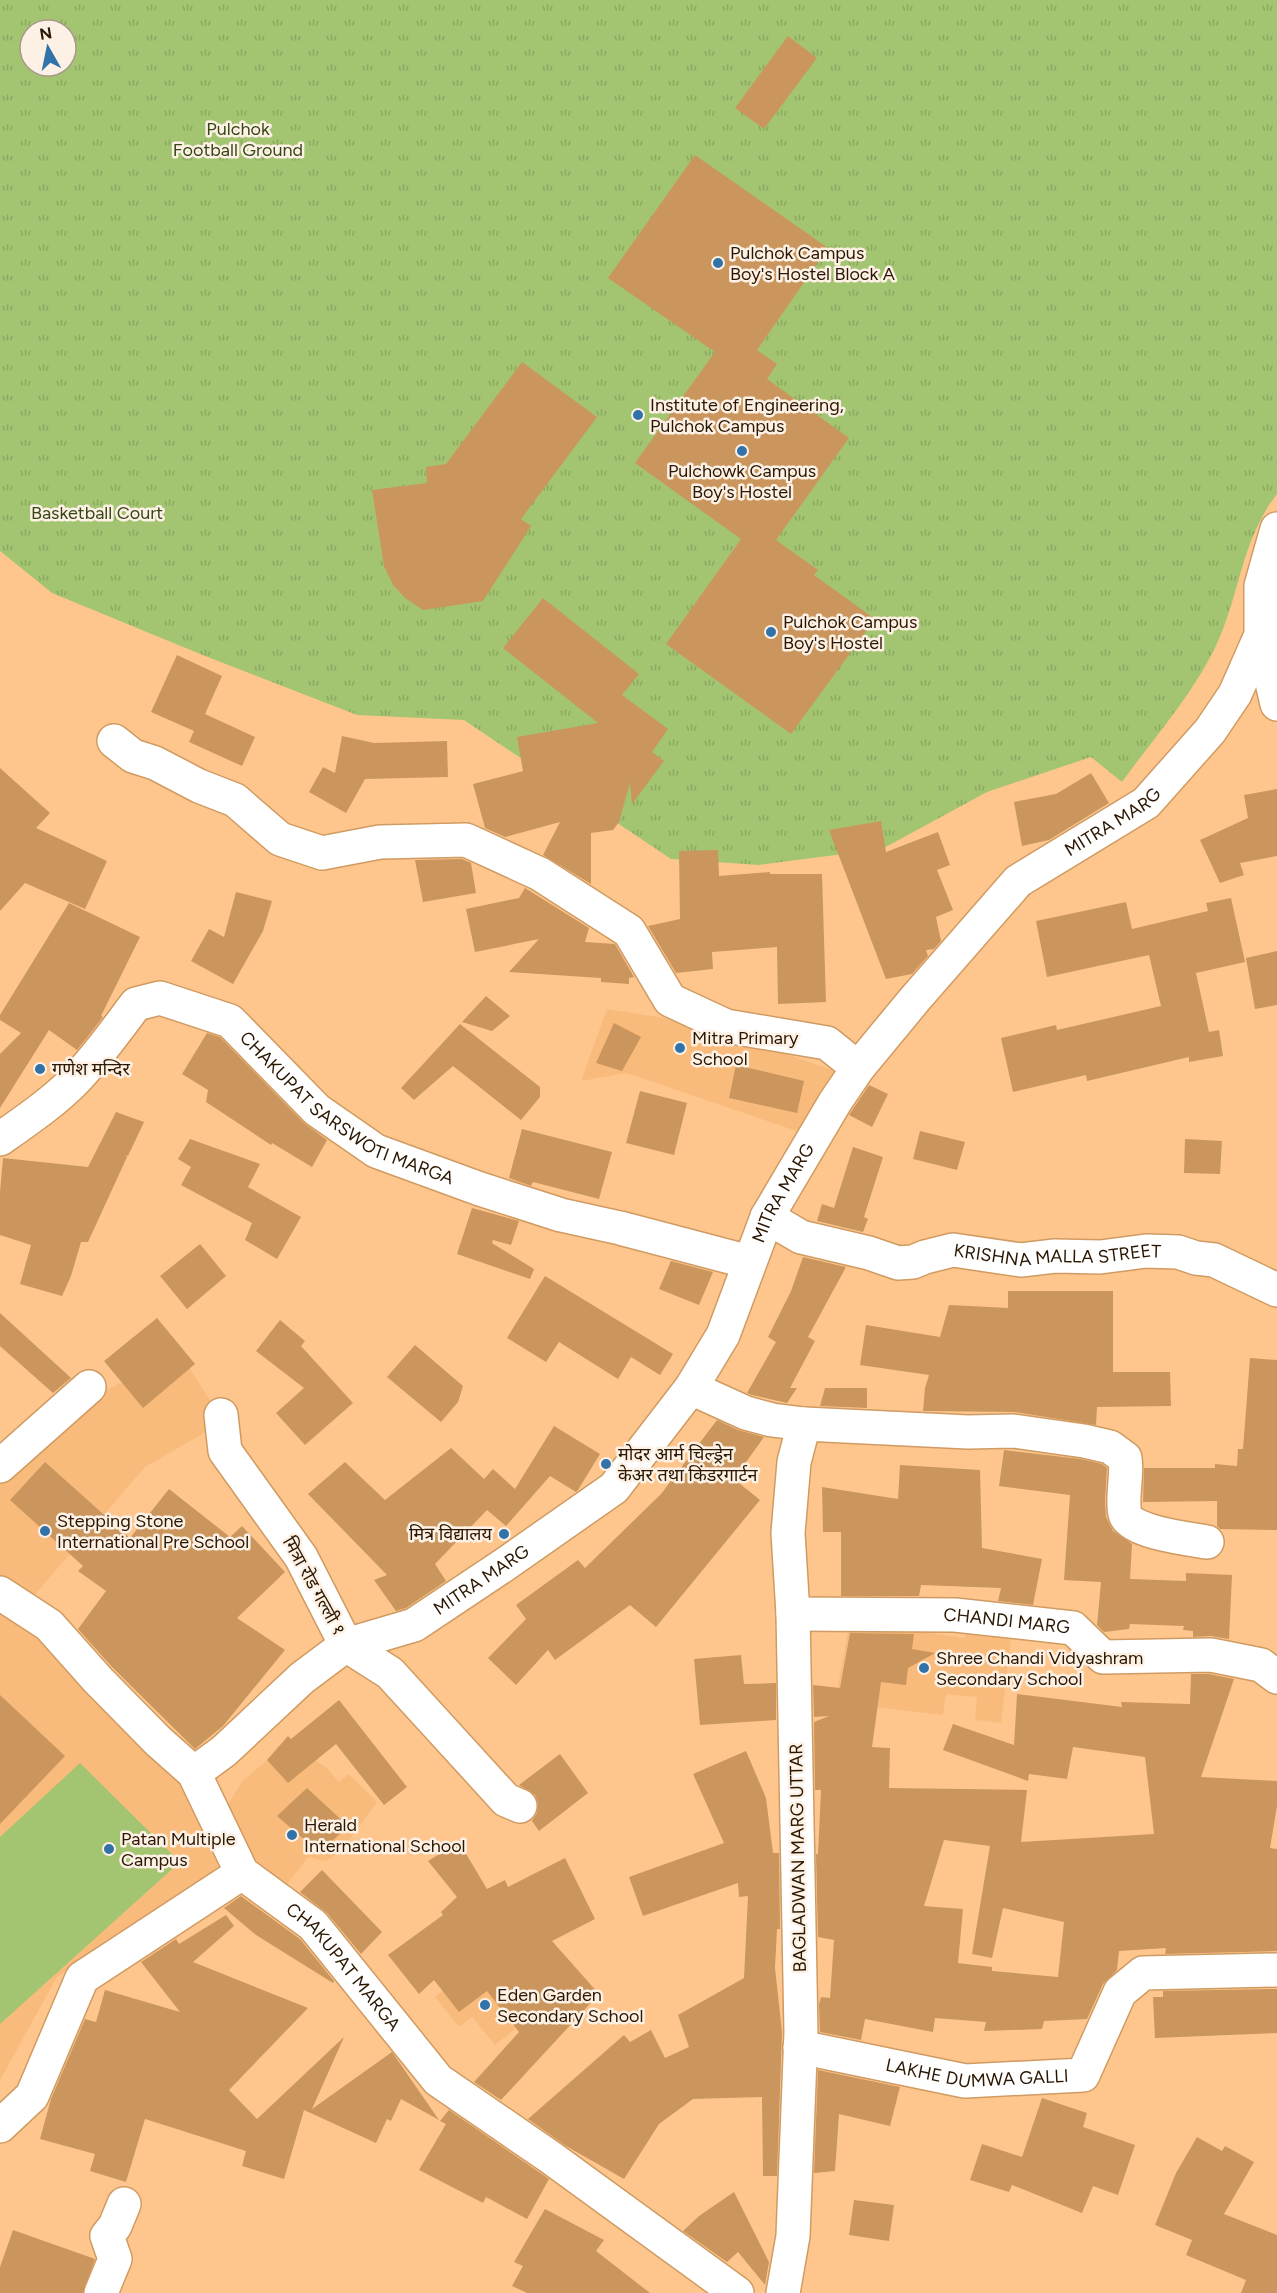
<svg xmlns="http://www.w3.org/2000/svg" width="1277" height="2293" font-family="Figtree,'Noto Sans Devanagari',sans-serif">
  <style>
    .built { fill: #f8bb7b }
    .park { fill: url(#park-tufts); fill-rule: evenodd }
    .pitch { fill: #a3c572 }
    .building { fill: #ca965d; fill-rule: evenodd }
    .lines { fill: none; stroke-linecap: round; stroke-linejoin: round }
    .minor-casing { stroke: #d09b62; stroke-width: 36 }
    .minor { stroke: #fff; stroke-width: 33 }
    .poi-dot { fill: #3172a8; stroke: #fdf1e6; stroke-width: 2 }
    .labels { text-anchor: middle; dominant-baseline: central; stroke-width: 5; stroke-linejoin: round; paint-order: stroke }
    .park-label { font-size: 18px; fill: #354715; stroke: #fdf1e6 }
    .poi-label { font-size: 18px; fill: #2b1701; stroke: #fdf1e6; text-anchor: start }
    .street-label { font-size: 18px; fill: #2b1701; stroke: #fdf1e6 }
  </style>
  <defs>
    <pattern id="park-tufts" width="24" height="20" patternUnits="userSpaceOnUse" patternTransform="scale(1.5)"><rect width="24" height="20" fill="#a3c572"/><path d="M3 7l-1-3M5 7V3M7 7l1-3M15 17l-1-3M17 17v-4M19 17l1-3" fill="none" stroke="#8ca861"/></pattern>
  </defs>
  <rect width="100%" height="100%" fill="#fec68d"/>
  <g class="built">
    <path d="M607 1009 696 1023 841 1073 808 1135 627 1073 581 1081Z"/>
    <path d="M180 1353 211 1402V1429L145 1467 25 1606 0 1584V1478L95 1396Z"/>
    <path d="M0 1608 32 1630 165 1757 217 1828 219 1869 57 1977 0 2080Z"/>
    <path d="M850 1621 965 1638 967 1624 987 1625 1011 1640 1001 1723 975 1720 977 1697 946 1694 943 1715 840 1703 838 1686Z"/>
    <path d="M288 1744 326 1767 339 1782 349 1774 377 1802 341 1851 326 1861 308 1857 279 1895 220 1818 243 1780Z"/>
    <path d="M488 1955 535 2013 495 2045 472 2017 459 2027 435 1997Z"/>
  </g>
  <path class="park" d="M0 0H1277V494C1244 537 1242 580 1223 629 1203 683 1156 735 1122 782L1091 757 987 792 882 849 759 865 671 859 464 720 357 715 205 656 52 593 0 551ZM30 30H66V66H30Z"/>
  <path class="pitch" d="M80 1763 180 1862 0 2024V1837Z"/>
  <g class="building">
    <path d="M788 36 817 58 764 129 735 108Z"/>
    <path d="M695 155 828 248 757 350 777 364 767 379 849 438 776 540 818 570 814 575 875 619 791 734 666 644 741 539 635 463 715 352 608 278Z"/>
    <path d="M522 362 597 417 521 519 531 526 483 601 423 610 405 598 393 585 384 566 372 490 427 483 426 467 446 464Z"/>
    <path d="M543 598 639 674 622 695 668 729 652 752 664 761 632 804 630 783 619 822 613 830 591 833V884L543 855 560 822 505 837 485 828 473 784 523 771 517 737 598 723 503 648Z"/>
    <path d="M177 655 222 676 205 714 255 737 242 766 189 742 194 731 151 712Z"/>
    <path d="M342 736 374 743 447 741 448 777 365 779 346 813 309 792 323 767 335 773Z"/>
    <path d="M0 768 50 813 36 828 107 861 85 909 25 883 0 911Z"/>
    <path d="M1091 773 1109 803 1049 840 1022 846 1014 802 1056 794Z"/>
    <path d="M1277 789V856L1240 863 1244 875 1220 883 1200 840 1248 818 1244 795Z"/>
    <path d="M881 821 886 852 938 832 950 865 937 870 953 910 936 917 941 941 934 949 926 950 928 956 912 974 886 979 829 830Z"/>
    <path d="M718 850 719 876 770 872V874H822L826 1002 778 1004 777 947 712 952 713 969 676 973 648 926 680 919 679 851Z"/>
    <path d="M462 859 471 863 476 893 423 902 415 860Z"/>
    <path d="M525 888 589 928 585 942 615 944 634 977 629 978V984L601 982V978L509 972 539 939 475 952 466 909 519 898Z"/>
    <path d="M236 892 272 901 263 931 233 984 191 961 209 929 224 937Z"/>
    <path d="M1231 898 1245 962 1196 973 1209 1032 1219 1030 1223 1056 1189 1062V1057L1087 1081 1086 1075 1013 1092 1001 1038 1056 1025 1057 1030 1161 1006 1149 955 1047 977 1036 921 1126 902 1132 929 1208 911 1206 903Z"/>
    <path d="M69 903 140 937 101 1016 103 1017 86 1039 77 1050 49 1030 0 1108V1054L21 1033 0 1020V1015Z"/>
    <path d="M1277 951V1005L1255 1009 1246 958Z"/>
    <path d="M486 996 510 1016 492 1031 462 1022Z"/>
    <path d="M614 1023 641 1037 622 1071 596 1063Z"/>
    <path d="M460 1024 540 1087V1097L521 1120 453 1066 414 1100 401 1088Z"/>
    <path d="M207 1033 220 1037 304 1123 327 1140 312 1167 272 1143 271 1145 206 1102 208 1090 182 1074Z"/>
    <path d="M736 1065 804 1081 797 1113 729 1098Z"/>
    <path d="M869 1085 888 1094 872 1127 849 1115Z"/>
    <path d="M640 1091 687 1103 674 1155 626 1143Z"/>
    <path d="M116 1112 144 1122 128 1156 126 1155 127 1157 88 1242H81L71 1276 62 1296 20 1284 31 1245 0 1235V1192L3 1158 88 1167Z"/>
    <path d="M522 1129 612 1152 599 1199 533 1182 531 1186 509 1178Z"/>
    <path d="M920 1131 965 1142 957 1170 913 1159Z"/>
    <path d="M190 1139 260 1164 248 1187 301 1217 277 1259 245 1240 252 1223 181 1185 191 1167 178 1159Z"/>
    <path d="M1185 1139 1222 1141 1220 1174 1184 1173Z"/>
    <path d="M853 1147 883 1157 864 1217 868 1219 863 1232 817 1221 822 1204 834 1208Z"/>
    <path d="M472 1208 519 1221 511 1245 493 1240 492 1243 534 1269 530 1279 457 1254Z"/>
    <path d="M200 1244 226 1276 187 1309 160 1276Z"/>
    <path d="M803 1257 846 1267 808 1337 815 1341 790 1388H797L787 1403 752 1395 747 1393 776 1342 768 1337 791 1291Z"/>
    <path d="M671 1261 713 1272 699 1305 659 1289Z"/>
    <path d="M545 1276 673 1354 660 1375 631 1357 618 1379 559 1342 546 1362 507 1338Z"/>
    <path d="M1008 1291H1113V1372H1170L1171 1406 1097 1407 1096 1425 1015 1412 923 1411 925 1388 929 1375 860 1365 866 1325 940 1337 949 1305 1008 1308Z"/>
    <path d="M0 1313 71 1378 53 1393 0 1346Z"/>
    <path d="M157 1318 195 1364 143 1408 104 1361Z"/>
    <path d="M280 1320 305 1341 301 1346 353 1403 305 1445 276 1413 304 1388 256 1351Z"/>
    <path d="M415 1345 463 1386 458 1402 441 1422 387 1377Z"/>
    <path d="M1250 1358 1277 1360V1530L1220 1529 1217 1526V1501L1143 1502 1144 1468H1215V1464L1237 1466 1238 1449H1243Z"/>
    <path d="M825 1388H867V1408L820 1406Z"/>
    <path d="M717 1420 738 1430 764 1437 734 1479 760 1500 656 1627 630 1605 555 1660 548 1650 516 1685 488 1658 526 1619 516 1605 578 1560 585 1568 661 1494Z"/>
    <path d="M554 1426 600 1454 578 1490 576 1492 550 1476 506 1526 487 1510 435 1564 446 1581 406 1608 396 1611 374 1580 387 1575 308 1494 345 1462 385 1500 451 1448 484 1479 493 1469 515 1489Z"/>
    <path d="M1004 1450 1081 1459 1102 1464 1107 1468 1105 1501 1106 1517 1113 1531 1132 1544 1130 1579 1186 1581V1573L1232 1575 1229 1639 1211 1636 1193 1637V1631L1183 1630 1184 1626 1130 1624 1129 1629 1104 1632 1097 1625 1101 1582 1064 1580 1070 1495 999 1486Z"/>
    <path d="M45 1462 130 1538 169 1489 230 1537 242 1526 285 1572 237 1618 285 1650 223 1726 195 1749 112 1667 78 1629 106 1591 78 1571 83 1566 10 1500Z"/>
    <path d="M900 1465 980 1470 982 1548 1042 1559 1033 1605 998 1601 1001 1588 921 1585 919 1596H841V1532H823L822 1487 898 1499Z"/>
    <path d="M850 1633 914 1634 912 1649 935 1653 908 1668 906 1685 881 1682 872 1747 890 1748 889 1788 1027 1790 1021 1842 1154 1834 1145 1757 1073 1747 1067 1779 1029 1774 1028 1781 943 1750 953 1724 1014 1745 1017 1694 1122 1707 1121 1702 1190 1704 1191 1674H1209L1234 1679 1201 1777 1277 1781V1806L1270 1848 1277 1849V1951L1165 1954 1166 1948 1119 1951 1117 1970 1103 1984 1087 2019 1044 2021 1042 2029 984 2031 986 2022 935 2018 933 2032 865 2019 861 2040 820 2032 819 2004 821 1997 830 1998 834 1940 818 1937 816 1854H818L821 1790H815L814 1722 829 1716 814 1717 813 1685 840 1688ZM944 1840 990 1846 972 1954 992 1958 1003 1908 1064 1922 1058 1977 992 1971V1967L958 1963 963 1909 924 1906Z"/>
    <path d="M741 1655 744 1684 776 1683V1720L700 1725 694 1659Z"/>
    <path d="M0 1695 65 1756 0 1824Z"/>
    <path d="M339 1700 407 1787 384 1805 336 1744 288 1783 267 1760 288 1736 291 1739Z"/>
    <path d="M746 1751 766 1798 773 1853H779L780 1929H777L775 1968 782 2032 777 2176H763L762 2097 693 2099 659 2124 624 2179 566 2146 528 2119 624 2035 630 2042 651 2030 665 2058 689 2047 678 2015 744 1978 748 1896 739 1897 738 1883 643 1916 629 1877 724 1843 693 1774Z"/>
    <path d="M560 1754 588 1793 539 1831 532 1821 537 1813 538 1803 535 1795 519 1785Z"/>
    <path d="M307 1788 348 1826 320 1853 277 1816Z"/>
    <path d="M459 1842 487 1889 505 1880 508 1887 565 1858 595 1919 552 1941 599 1994 501 2100 474 2082 519 2032 487 1991 459 2012 434 1980 419 1994 388 1955 443 1915 441 1912 457 1897 428 1861Z"/>
    <path d="M322 1870 382 1932 361 1954 327 1913 300 1892Z"/>
    <path d="M241 1896 300 1939 334 1981 333 1983 256 1935 224 1908Z"/>
    <path d="M226 1915 234 1926 193 1962 308 2008 229 2090 257 2119 344 2037 312 2109 392 2052 439 2120 401 2099 391 2121 387 2119 376 2143 304 2110 284 2179 242 2166 246 2151 145 2119 126 2182 90 2171 95 2154 40 2139 51 2099 85 2019 96 2022 105 1990 180 2012 141 1962 176 1939 179 1944Z"/>
    <path d="M1277 1989V2033L1155 2038 1153 1997H1163V1991Z"/>
    <path d="M818 2070 900 2087 890 2126 839 2114 835 2171 814 2173Z"/>
    <path d="M1042 2098 1087 2113 1083 2127 1135 2145 1118 2195 1093 2186 1082 2213 1012 2185 1009 2192 970 2180 982 2144 1022 2157Z"/>
    <path d="M449 2110 549 2179 527 2219 486 2197 483 2203 419 2170 446 2124 440 2121Z"/>
    <path d="M1197 2137 1222 2151 1225 2146 1254 2162 1224 2214 1277 2235V2293H1241L1246 2280 1186 2255 1192 2240 1155 2225 1176 2173Z"/>
    <path d="M734 2192 769 2262 765 2285 738 2252 727 2262 683 2231 699 2216Z"/>
    <path d="M854 2200 894 2205 889 2241 849 2235Z"/>
    <path d="M545 2209 604 2240 596 2251 650 2293H527L512 2286 523 2266 514 2262Z"/>
    <path d="M13 2230 95 2259 83 2293H0V2267Z"/>
  </g>
  <g class="lines">
    <defs>
      <g id="minor">
        <path d="M1261 635 1277 704"/>
        <path d="M114 741 133 756 155 763 199 786 235 800 280 839 322 853 380 842 466 840 540 874 629 931 670 1000 726 1026 827 1043 858 1068"/>
        <path id="s1" d="M0 1139C27 1120 55 1101 77 1078 99 1055 117 1029 136 1004L160 998 230 1021 317 1110 376 1151 480 1189 561 1215 620 1228 749 1262"/>
        <path id="s2" d="M767 1217 801 1237 869 1253 898 1263 913 1262 925 1257 953 1250 1021 1260 1055 1256 1100 1257 1146 1251 1178 1252 1196 1258 1214 1260 1277 1290"/>
        <path d="M691 1388 746 1413 772 1420 804 1424 968 1432 1013 1431 1084 1441 1110 1447 1125 1458C1128 1476 1121 1496 1125 1514 1129 1532 1189 1539 1207 1542"/>
        <path d="M221 1415 225 1451 301 1557 346 1645 390 1673 506 1800 520 1806"/>
        <path d="M0 1466 89 1387"/>
        <path id="s3" d="M0 1593 49 1625 98 1680 158 1741 194 1773 242 1873 313 1925 438 2080 550 2157 737 2293"/>
        <path id="s4" d="M793 1614 955 1615 1073 1628 1103 1657 1211 1655 1261 1665 1277 1677"/>
        <path id="s5" d="M194 1773 224 1751 302 1678 346 1645 414 1625 504 1565 614 1488 691 1388 723 1335 767 1217 835 1102 858 1068 915 999 1018 881 1146 803 1210 731 1235 694 1261 635V586L1277 529"/>
        <path id="s6" d="M800 2047 965 2081 1083 2075 1120 1992 1143 1973 1277 1970"/>
        <path d="M0 2126 32 2096 82 1978 242 1873"/>
        <path d="M101 2293 115 2259 107 2236 115 2226 124 2204"/>
        <path d="M783 2293 793 2236 801 2032 793 1614 788 1533 794 1462 804 1424"/>
      </g>
    </defs>
    <use href="#minor" class="minor-casing"/>
    <use href="#minor" class="minor"/>
  </g>
  <g class="poi-dot">
    <circle cx="718" cy="263" r="6"/>
    <circle cx="638" cy="415" r="6"/>
    <circle cx="742" cy="451" r="6"/>
    <circle cx="771" cy="632" r="6"/>
    <circle cx="680" cy="1048" r="6"/>
    <circle cx="40" cy="1069" r="6"/>
    <circle cx="606" cy="1464" r="6"/>
    <circle cx="45" cy="1531" r="6"/>
    <circle cx="504" cy="1534" r="6"/>
    <circle cx="924" cy="1668" r="6"/>
    <circle cx="292" cy="1835" r="6"/>
    <circle cx="109" cy="1849" r="6"/>
    <circle cx="485" cy="2005" r="6"/>
  </g>
  <g class="labels">
    <g class="park-label">
      <text x="238" y="129">Pulchok<tspan x="238" dy="21">Football Ground</tspan></text>
      <text x="97" y="513">Basketball Court</text>
    </g>
    <g class="poi-label">
      <text x="730" y="253">Pulchok Campus<tspan x="730" dy="21">Boy's Hostel Block A</tspan></text>
      <text x="650" y="405">Institute of Engineering,<tspan x="650" dy="21">Pulchok Campus</tspan></text>
      <text x="742" y="471" text-anchor="middle">Pulchowk Campus<tspan x="742" dy="21">Boy's Hostel</tspan></text>
      <text x="783" y="622">Pulchok Campus<tspan x="783" dy="21">Boy's Hostel</tspan></text>
      <text x="692" y="1038">Mitra Primary<tspan x="692" dy="21">School</tspan></text>
      <text x="52" y="1069">गणेश मन्दिर</text>
      <text x="618" y="1454">मोदर आर्म चिल्ड्रेन<tspan x="618" dy="21">केअर तथा किंडरगार्टन</tspan></text>
      <text x="57" y="1521">Stepping Stone<tspan x="57" dy="21">International Pre School</tspan></text>
      <text x="492" y="1534" text-anchor="end">मित्र विद्यालय</text>
      <text x="936" y="1658">Shree Chandi Vidyashram<tspan x="936" dy="21">Secondary School</tspan></text>
      <text x="304" y="1825">Herald<tspan x="304" dy="21">International School</tspan></text>
      <text x="121" y="1839">Patan Multiple<tspan x="121" dy="21">Campus</tspan></text>
      <text x="497" y="1995">Eden Garden<tspan x="497" dy="21">Secondary School</tspan></text>
    </g>
    <g class="street-label">
      <text stroke="none"><textPath href="#s5" startOffset="1359">MITRA MARG</textPath></text>
      <text stroke="none"><textPath href="#s1" startOffset="440">CHAKUPAT SARSWOTI MARGA</textPath></text>
      <text stroke="none"><textPath href="#s5" startOffset="855">MITRA MARG</textPath></text>
      <text stroke="none"><textPath href="#s2" startOffset="302">KRISHNA MALLA STREET</textPath></text>
      <text stroke="none"><textPath href="#s5" startOffset="351">MITRA MARG</textPath></text>
      <text transform="translate(314 1586) rotate(61)">मित्रा रोड गल्ली १</text>
      <text stroke="none"><textPath href="#s4" startOffset="214">CHANDI MARG</textPath></text>
      <text transform="translate(798 1858) rotate(-91)">BAGLADWAN MARG UTTAR</text>
      <text stroke="none"><textPath href="#s3" startOffset="516">CHAKUPAT MARGA</textPath></text>
      <text stroke="none"><textPath href="#s6" startOffset="180">LAKHE DUMWA GALLI</textPath></text>
    </g>
  </g>
  <g transform="translate(48 48) rotate(351)"><circle r="28" fill="#fdf1e6" stroke="#a99a8a" stroke-width="1.5"/>
  <path d="M0-4.5L10 22L0 15L-10 22Z" fill="#3172a8"/>
  <text y="-9" font-size="16" font-weight="bold" text-anchor="middle" fill="#2b1701">N</text>
  </g>
</svg>
